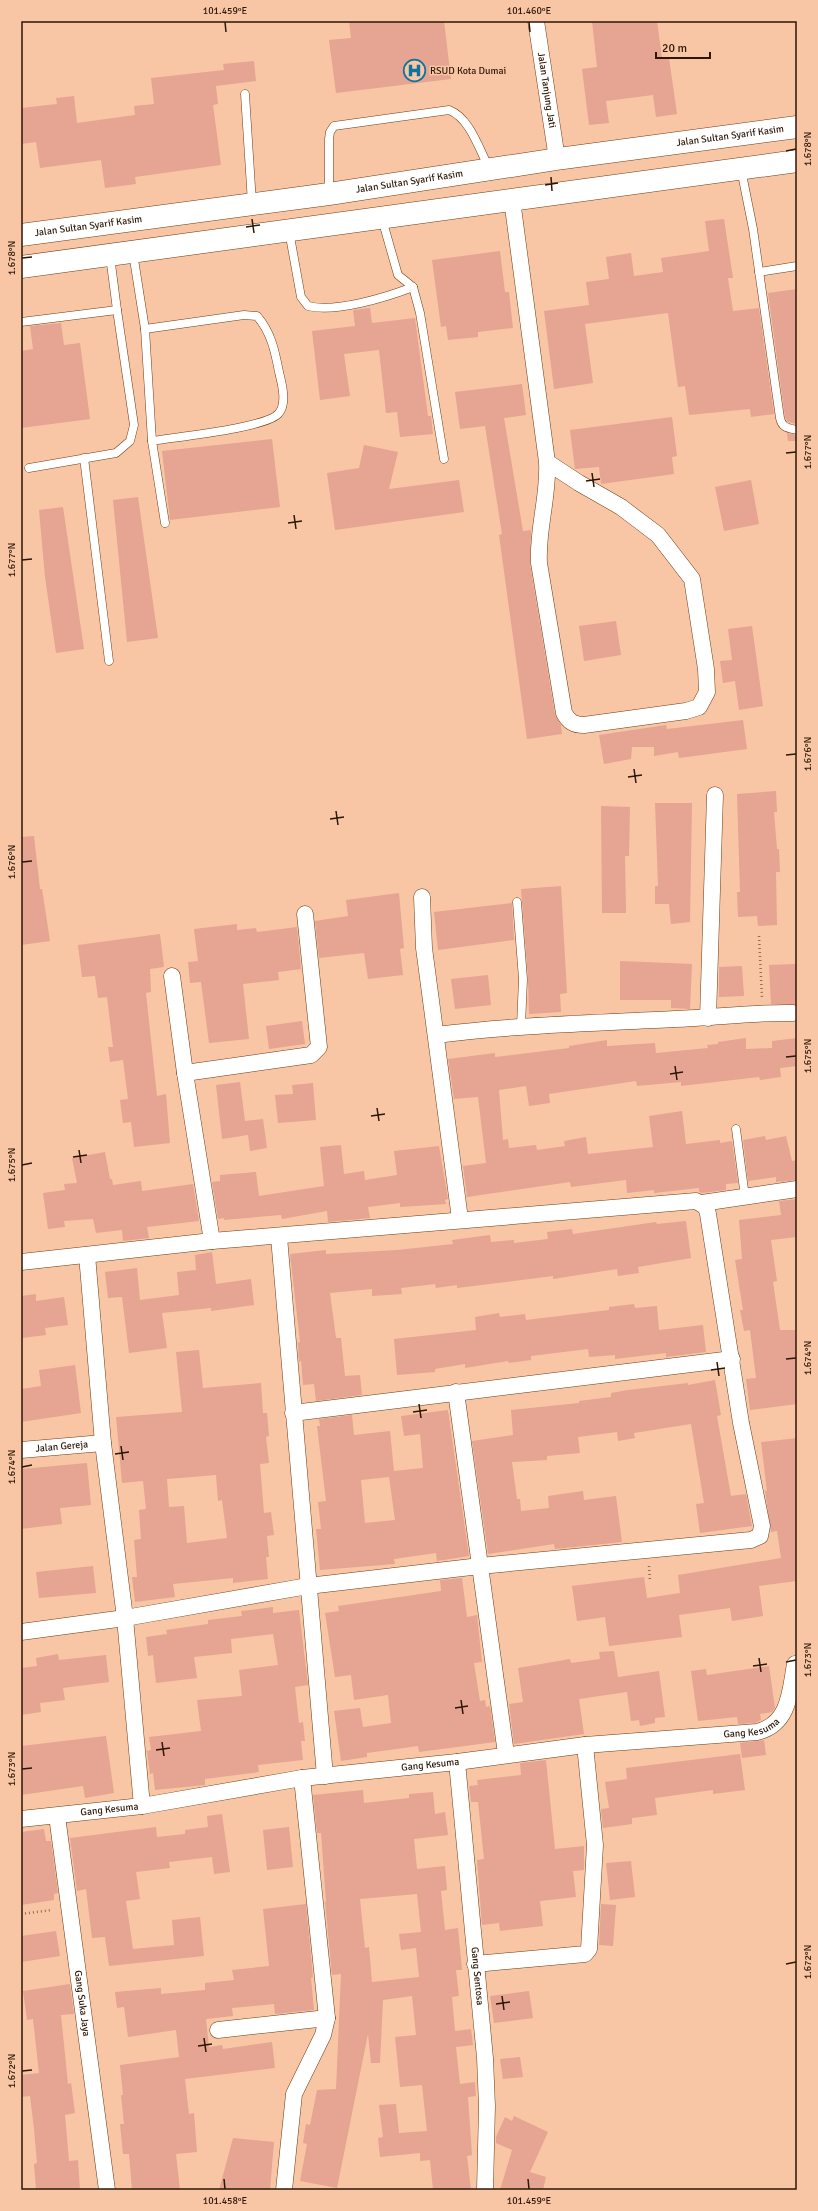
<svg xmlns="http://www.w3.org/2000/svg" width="818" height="2211" font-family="Signika,sans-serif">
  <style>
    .building { fill: #e6a492; fill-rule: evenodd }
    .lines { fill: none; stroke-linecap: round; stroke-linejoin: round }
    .lane-casing { stroke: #703c12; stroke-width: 9 }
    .street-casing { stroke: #703c12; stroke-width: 17 }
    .secondary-casing { stroke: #703c12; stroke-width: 23 }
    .path { stroke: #906c54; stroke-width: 2.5; stroke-dasharray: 1 3; stroke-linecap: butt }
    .lane { stroke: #fff; stroke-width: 8 }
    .street { stroke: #fff; stroke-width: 16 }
    .secondary { stroke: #fff; stroke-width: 22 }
    .ticks { fill: none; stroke: #2d1707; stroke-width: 1.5 }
    .labels { text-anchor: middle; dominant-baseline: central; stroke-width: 3; stroke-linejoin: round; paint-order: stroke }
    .poi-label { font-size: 10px; fill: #2d1707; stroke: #f8c6a5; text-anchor: start }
    .street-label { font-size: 10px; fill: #2d1707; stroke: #f8c6a5 }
    .neatline { fill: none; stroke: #2d1707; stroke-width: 1.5 }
    .ticks-label { font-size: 10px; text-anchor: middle; fill: #2d1707 }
  </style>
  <rect width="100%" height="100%" fill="#f8c6a5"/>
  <g class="building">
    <path d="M349 21H444L451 79 336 93 329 40 351 38Z"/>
    <path d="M592 21H657L662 58H669L677 114 656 117 653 95 606 101 609 123 589 125 582 69 597 67Z"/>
    <path d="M254 61 256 81 216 86 218 104 213 105 221 165 135 177 136 184 105 188 101 160 40 168 36 142 21 144V108L57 104 56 98 74 96 77 123 135 115 134 106 154 104 151 78 224 70 223 64Z"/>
    <path d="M724 219 733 278H728L733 311 759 308 774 414 751 417 750 409 689 415 685 386 678 387 668 313 585 324 593 383 554 389 544 311 589 305 586 282 609 279 606 257 631 253 634 276 663 272 661 258 709 251 705 221Z"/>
    <path d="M500 251 505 292H509L513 328 478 332V337L448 340 446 326 441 327 432 260Z"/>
    <path d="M797 289V424L788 422 785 417 768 293Z"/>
    <path d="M370 308 372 323 415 318 428 416H431L433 434 400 437 397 412 386 413 379 350 344 354 350 396 320 400 312 331 355 326 353 310Z"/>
    <path d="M61 323 64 345 80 343 90 419 21 428V351L33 349 30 326Z"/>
    <path d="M522 384 526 415 504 418 523 531 531 530 530 564 555 715 561 725 562 734 527 739 499 535 502 534 485 426 460 429 455 392Z"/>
    <path d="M672 417 677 456 672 457 674 474 601 484 599 467 575 469 570 430Z"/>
    <path d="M787 433 797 435V441H788Z"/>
    <path d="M272 439 280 507 170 520 162 451Z"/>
    <path d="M364 445 398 452 389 489 459 480 464 512 335 530 327 473 359 468Z"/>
    <path d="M751 480 759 524 724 531 715 487Z"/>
    <path d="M138 497 158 638 127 642 113 500Z"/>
    <path d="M63 507 84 649 56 653 45 577 39 510Z"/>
    <path d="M616 621 621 655 584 661 579 626Z"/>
    <path d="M752 626 763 706 739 710 735 681 723 683 720 661 732 660 728 629Z"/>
    <path d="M743 720 747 749 679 758 678 752 654 756V747H632L631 759 604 764 599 735 666 725 667 729Z"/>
    <path d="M776 791 777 812H774L777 849H779L780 872H776L777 925 758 926 757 916 738 917 737 892H740L737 794Z"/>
    <path d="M655 803H692L690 922 671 924 669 904H655V886H658Z"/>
    <path d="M601 806 630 807 629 856H625L626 913H602Z"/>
    <path d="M34 836 40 889H42L50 941 21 945V837Z"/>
    <path d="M561 886 567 993 560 994 561 1012 529 1014 528 979 521 889Z"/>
    <path d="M399 893 404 948 400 949 403 975 368 979 364 953 319 958 315 921 348 916 346 900Z"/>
    <path d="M512 903 514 940 438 950 434 912Z"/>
    <path d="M237 924V930L256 928 257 932 297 927 301 969 278 972 279 980 243 984 249 1039 209 1043 201 982 190 983 188 962 198 961 194 929Z"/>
    <path d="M160 934 164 967 150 969 151 992 146 993 157 1096 166 1094 170 1143 134 1147 131 1122 123 1123 120 1100 128 1099 123 1060 110 1062 108 1047H113L107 997 98 998 95 976 82 977 78 945Z"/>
    <path d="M620 961 692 964 690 1009 671 1008V1000H620Z"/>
    <path d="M797 964V1005L771 1004 769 965Z"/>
    <path d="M742 966 744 996 719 997V967Z"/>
    <path d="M488 975 491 1005 455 1009 451 979Z"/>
    <path d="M302 1021 305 1044 269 1049 266 1026Z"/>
    <path d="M746 1038V1049L772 1048V1041L797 1038V1066L780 1068 781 1077 760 1080 759 1077 681 1086V1082L637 1086 636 1081 549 1094 550 1103 529 1106 526 1086 499 1090 503 1140 508 1139 509 1148 536 1145 537 1150 565 1146 564 1141 586 1137 588 1154 653 1147 649 1116 682 1111 686 1144 720 1140V1143L732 1141 738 1183 726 1184V1190L702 1193 699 1192V1188L654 1193V1190L627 1193 626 1180 571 1187 570 1182 467 1197 463 1166 486 1163 478 1097 454 1099 448 1059 495 1053V1057L569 1048V1046L607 1040V1046L655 1043 656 1053 708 1048 707 1045 718 1044V1042Z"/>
    <path d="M240 1082 245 1121 263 1119 267 1148 250 1151 248 1135 222 1139 216 1085Z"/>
    <path d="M313 1083 316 1120 278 1123 275 1095 293 1094 292 1085Z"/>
    <path d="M765 1136 766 1140 786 1136 792 1161 797 1160V1180L776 1182V1177L748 1181 743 1140Z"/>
    <path d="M341 1145 344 1174 364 1171 365 1180 397 1175 394 1151 439 1146 448 1199 445 1200 446 1204 400 1207V1203L368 1207 370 1218 328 1222 327 1211 282 1219 281 1215 224 1220V1218L218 1219 212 1182 220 1181V1175L256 1172 259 1196 324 1186 320 1147Z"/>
    <path d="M105 1152 110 1179H112L113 1185 141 1181 142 1191 193 1184 199 1221 147 1227 149 1238 123 1241 122 1230 96 1233 93 1219 64 1221 65 1227 48 1229 43 1193 65 1190 64 1184 77 1183 72 1158Z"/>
    <path d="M797 1199V1237L771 1240 777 1281 773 1282 780 1330H797V1404L750 1410 746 1379 756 1378 750 1330 744 1331 740 1310H743L735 1260 742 1259 739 1220 781 1215 779 1201Z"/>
    <path d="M686 1221 691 1258 638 1267 639 1273 618 1276 617 1269 553 1279V1276L457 1288V1285L436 1288 435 1284 401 1288 402 1294 372 1296V1289L330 1293 336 1338H341L345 1376 360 1375 362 1395 316 1401 314 1384 303 1385 301 1361 299 1362 298 1343 300 1342 290 1254 326 1250V1254L397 1250 453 1244 452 1240 490 1235 491 1242 514 1240V1243L548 1239 547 1232 572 1229 573 1234 656 1222 657 1224Z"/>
    <path d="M212 1252 216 1284 251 1279 254 1305 211 1311V1308L162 1313 167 1348 129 1353 122 1297 108 1298 105 1272 137 1268 140 1300 179 1295 177 1272 196 1270 195 1255Z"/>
    <path d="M36 1294V1301L64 1297 68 1325 45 1328 46 1335 22 1338 21 1296Z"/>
    <path d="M634 1304 635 1308 657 1306 659 1330 703 1325 706 1352 666 1357V1353L615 1359V1355L589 1357 588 1349 531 1356V1360L509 1363 508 1361 465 1368V1364L435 1369V1372L397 1375 394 1339 476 1330 475 1317 499 1313 500 1317 525 1314 526 1320 609 1310V1307Z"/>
    <path d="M199 1350 203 1388 261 1383 263 1413H267L269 1436 266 1437 269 1463 260 1464 264 1513 271 1512 274 1535 267 1536 269 1557H266L268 1579 233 1583V1578L173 1584 175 1597 135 1602 132 1577H137L134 1540 141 1539 139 1510 146 1509 143 1481 122 1483 116 1417 182 1412 176 1352ZM216 1475 218 1501 222 1500 227 1538 187 1543 184 1506 169 1507 167 1479Z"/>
    <path d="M75 1365 81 1413 21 1422V1389L41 1386 39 1370Z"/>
    <path d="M715 1380 721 1415 717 1416 731 1496 746 1494 752 1526 700 1533 696 1504 704 1503 691 1424 634 1433 635 1438 618 1441 617 1432 578 1437 580 1453 547 1456V1460L512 1462 517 1499H520L521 1511 549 1508 548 1496 583 1491 584 1500 616 1496 622 1542 555 1549 554 1544 488 1554 472 1441 513 1435 511 1410 579 1403V1401L611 1397V1393L628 1390 688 1383V1385Z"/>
    <path d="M448 1410 469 1556 437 1561 436 1553 394 1559 395 1564 320 1570 316 1529H321L318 1502 326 1501 317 1426H320L319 1419 352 1415 354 1435 390 1431 394 1471 423 1468 420 1434 404 1436 401 1416ZM389 1477 395 1520 365 1523 361 1480Z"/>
    <path d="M797 1438V1581L759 1586 763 1616 732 1621 730 1608 679 1615 682 1637 609 1646 605 1617 577 1621 572 1586 644 1577 647 1598 680 1593 678 1575 781 1558 777 1531 771 1532 765 1491H767L761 1442Z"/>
    <path d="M87 1463 91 1505 60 1508 62 1524 21 1529V1469Z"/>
    <path d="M93 1566 96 1593 39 1598 36 1572Z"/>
    <path d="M462 1578 467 1617 477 1615 482 1662 474 1663 480 1701 485 1700 486 1707 490 1706 495 1742 419 1752 418 1746 367 1753V1757L341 1761 334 1711 360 1708 363 1727 391 1723 388 1695 354 1700 351 1675 335 1677 325 1613 339 1611 338 1606 441 1591 440 1580Z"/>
    <path d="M273 1607V1613L299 1610 308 1685 295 1687 299 1723 303 1722 305 1741H301L303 1760 258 1765 259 1772 205 1779V1785L155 1790 153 1773 150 1774 147 1751 151 1750 149 1737 201 1731 197 1700 242 1696 239 1670 278 1665 273 1634 231 1639 232 1653 194 1657 197 1678 156 1683 153 1655 148 1656 146 1637 167 1634 166 1630 208 1624V1620L242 1616 241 1611Z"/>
    <path d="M614 1651 618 1677 659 1671 665 1717 655 1718V1723L640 1726 639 1720 631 1721 627 1692 579 1699 584 1734 514 1744 509 1704 523 1702 518 1668 570 1659 571 1663 600 1659 599 1652Z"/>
    <path d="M58 1654 59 1660 106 1655 109 1682 63 1688 65 1700 40 1703 41 1712 21 1715V1668L37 1666 36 1658Z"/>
    <path d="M769 1666 775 1708 772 1712 760 1714 761 1720 755 1723 738 1724 737 1717 698 1721 691 1671 706 1669 707 1675Z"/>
    <path d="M106 1736 114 1793 85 1798 83 1786 21 1795V1746Z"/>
    <path d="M764 1740 766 1755 742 1758 740 1743Z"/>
    <path d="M740 1754 745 1790 713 1794V1790L655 1798 657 1815 632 1818V1824L603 1828 601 1809 609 1808 605 1782 627 1779 626 1768Z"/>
    <path d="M546 1760 555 1849 584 1846V1870L573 1871 576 1897 540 1901 543 1926 500 1931 499 1923 482 1925 477 1860 484 1859 478 1802H471L469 1786 478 1785 477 1780 521 1775 520 1763Z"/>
    <path d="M363 1790 364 1803 409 1798V1794L433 1792 435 1814 445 1812 448 1835 414 1839 417 1869 445 1866 447 1890 441 1891 445 1930 458 1928 462 1970H456L459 1996 452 1997 455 2031 471 2029 473 2045 456 2047 460 2084 475 2082 476 2096 468 2097 472 2155 467 2156 471 2190H433L430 2160 420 2161V2153L380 2157 378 2138 383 2137 379 2105 396 2104 399 2133 427 2131 422 2085 400 2087 395 2037 416 2035 412 1996 383 2000 380 2063H371L368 2034 337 2188 300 2181 307 2144 303 2143 306 2124 310 2125 317 2090 336 2089 341 1974 332 1975 325 1902H326L321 1833H317L313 1795ZM417 1894 421 1932 399 1934 401 1950 416 1948 419 1977 372 1982 369 1947 365 1948 360 1899Z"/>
    <path d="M222 1814 230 1872 214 1874 212 1857 169 1862 170 1868 136 1872 140 1899 126 1901 133 1949 174 1945 172 1920 200 1917 204 1956 109 1966 105 1937 92 1938 86 1889 77 1891 70 1838 156 1827 157 1837 185 1834V1830L208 1827 207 1816Z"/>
    <path d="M289 1827 293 1867 267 1870 263 1830Z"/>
    <path d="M44 1829 46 1841H51L58 1893 54 1894V1900L21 1905V1832Z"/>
    <path d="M631 1861 635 1897 610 1900 606 1863Z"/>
    <path d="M306 1904 313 1977 311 1978 314 2010 275 2014 274 2004 232 2008 233 2016 206 2019 209 2047 222 2045 223 2049 272 2042 275 2068 185 2079 189 2114 194 2113 197 2152 176 2154 180 2190H132L129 2154H123L120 2124H124L121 2095H123L120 2065 179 2057 176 2030 128 2037 124 2007 117 2008 115 1992 161 1988V1994L205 1990V1983L234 1980 232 1970 269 1966 263 1909Z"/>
    <path d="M601 1904 616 1905 613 1946 599 1945Z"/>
    <path d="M56 1931 60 1956 21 1962V1936Z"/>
    <path d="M70 1984 74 2014 61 2015 68 2084 71 2083 75 2113 65 2115 69 2161 78 2160 80 2190H36L34 2164 37 2163 34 2129 30 2096 21 2097V2075L39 2073 33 2019 27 2020 23 1991Z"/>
    <path d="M529 1991 533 2018 494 2023 490 1996Z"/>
    <path d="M520 2057 523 2077 503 2079 500 2059Z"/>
    <path d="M514 2116 548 2132 530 2172 546 2177 543 2190H500L512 2150 496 2143V2137L505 2117 512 2121Z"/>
    <path d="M233 2138 274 2142 270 2190H219Z"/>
  </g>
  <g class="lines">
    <defs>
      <g id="lane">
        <path d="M245 94 252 203"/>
        <path d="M741 169 753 229 780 418C782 428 788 428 797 430"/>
        <path d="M329 193V139L330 132 334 126 449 110C470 118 479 149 489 168"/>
        <path d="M289 231 301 297 308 306C336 313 387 297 413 287L398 275 382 219"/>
        <path d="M133 253 145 329 152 441 165 523"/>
        <path d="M759 272 797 266"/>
        <path d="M413 287 420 313 444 459"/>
        <path d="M21 322 117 310 110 256"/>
        <path d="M145 329 244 315 257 316C271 332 275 351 279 372 282 384 287 403 279 413 268 428 175 437 152 441"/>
        <path d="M84 458 109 661"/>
        <path d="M29 468 116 453 130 441 134 425 117 310"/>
        <path d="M517 902 523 979 521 1026"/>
        <path d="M736 1129 745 1197"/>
      </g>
      <g id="street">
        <path id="s1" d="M536 21 557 159"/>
        <path d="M512 200 547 462C549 496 537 529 539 563L564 713C569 722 574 725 584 725L686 711 699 707 707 692 706 669 692 579 658 535 621 507 579 483 547 462"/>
        <path d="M422 897 424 948 460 1219"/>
        <path d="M172 976 185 1073 212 1241"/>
        <path d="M708 1018 715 795"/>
        <path d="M436 1035C515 1025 595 1023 675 1019 714 1018 753 1012 793 1013"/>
        <path d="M185 1073 311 1055 319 1047 305 914"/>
        <path d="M702 1203 797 1189"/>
        <path d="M279 1237 325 1776"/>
        <path d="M87 1255 103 1443 125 1618 142 1806"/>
        <path d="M21 1262 212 1241 696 1201 706 1207 708 1214 741 1423 762 1526 760 1536 751 1540 480 1566 308 1586 125 1618 21 1632"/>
        <path d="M456 1392 506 1754"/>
        <path d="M293 1413 732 1359"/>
        <path id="s2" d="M21 1450 103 1443"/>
        <path id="s3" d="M457 1762 485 2058 487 2106 485 2190"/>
        <path id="s4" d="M57 1816 107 2190"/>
        <path id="s5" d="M21 1819 142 1806 302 1778 457 1762 585 1745 757 1732C790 1724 790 1691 795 1664"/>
        <path d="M475 1964 585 1954 589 1949 595 1845 585 1745"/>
        <path d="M218 2030 327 2018"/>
        <path d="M284 2190 294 2094 323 2035 327 2018 302 1778"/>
      </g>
      <g id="secondary">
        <path id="s6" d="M21 235 329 194 557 159 797 127"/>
        <path d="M21 267 797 161"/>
      </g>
    </defs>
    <use href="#lane" class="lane-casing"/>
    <use href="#street" class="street-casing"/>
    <use href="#secondary" class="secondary-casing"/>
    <g class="path">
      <path d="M759 936 762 998"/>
      <path d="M649 1566 650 1582"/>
      <path d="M21 1914 52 1910"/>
    </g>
    <use href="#lane" class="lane"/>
    <use href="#street" class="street"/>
    <use href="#secondary" class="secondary"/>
  </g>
  <path class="ticks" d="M225 22 226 32M529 22 530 32M786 151 796 149M551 177 552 191M545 185 558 183M252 219 254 233M246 227 260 225M22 258 32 257M786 453 796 452M592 473 594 487M586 481 600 479M294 515 296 529M288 523 302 521M22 560 32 559M786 755 796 754M634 769 636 783M628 777 642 775M336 811 338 825M330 819 344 817M22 862 32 861M786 1057 796 1056M675 1066 677 1080M670 1074 683 1072M377 1108 379 1121M371 1116 385 1114M79 1150 81 1163M73 1157 87 1155M22 1165 32 1163M786 1359 796 1358M717 1362 719 1376M711 1370 725 1368M419 1404 421 1418M413 1412 427 1410M121 1446 123 1460M115 1454 129 1452M22 1467 32 1465M759 1658 761 1672M786 1662 796 1660M753 1666 767 1664M461 1700 463 1714M455 1708 468 1706M162 1742 164 1756M156 1750 170 1748M22 1769 32 1768M786 1964 796 1962M502 1996 504 2010M496 2004 510 2002M204 2038 206 2052M198 2046 212 2044M22 2071 32 2070M224 2179 225 2189M528 2179 529 2189"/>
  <defs>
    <symbol id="hospital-ring" viewBox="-11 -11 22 22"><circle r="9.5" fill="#f8c6a5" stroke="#0e739f" stroke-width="1.5"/><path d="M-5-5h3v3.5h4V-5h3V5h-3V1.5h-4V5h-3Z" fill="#0e739f"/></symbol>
  </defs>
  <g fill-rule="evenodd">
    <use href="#hospital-ring" x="402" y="58" width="25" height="25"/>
  </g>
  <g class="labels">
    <g class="poi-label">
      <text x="430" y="71">RSUD Kota Dumai</text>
    </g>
    <g class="street-label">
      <text stroke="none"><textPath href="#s1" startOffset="70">Jalan Tanjung Jati</textPath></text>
      <text stroke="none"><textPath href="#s6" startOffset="716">Jalan Sultan Syarif Kasim</textPath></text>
      <text stroke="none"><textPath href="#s6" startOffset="392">Jalan Sultan Syarif Kasim</textPath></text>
      <text stroke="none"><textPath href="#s6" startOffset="68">Jalan Sultan Syarif Kasim</textPath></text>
      <text stroke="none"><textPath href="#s2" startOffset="41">Jalan Gereja</textPath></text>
      <text stroke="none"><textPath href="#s5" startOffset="737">Gang Kesuma</textPath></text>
      <text stroke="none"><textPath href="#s5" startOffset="413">Gang Kesuma</textPath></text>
      <text stroke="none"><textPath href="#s5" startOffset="89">Gang Kesuma</textPath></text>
      <text stroke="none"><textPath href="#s3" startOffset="215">Gang Sentosa</textPath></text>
      <text stroke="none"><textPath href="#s4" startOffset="189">Gang Suka Jaya</textPath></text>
    </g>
  </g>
  <rect width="818" height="2211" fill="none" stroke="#f8c6a5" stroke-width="44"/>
  <path d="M656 52v6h54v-6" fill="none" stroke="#2d1707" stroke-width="2"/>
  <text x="662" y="52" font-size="12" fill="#2d1707" stroke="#f8c6a5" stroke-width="3" paint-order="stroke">20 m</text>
  <rect x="22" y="22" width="774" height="2167" class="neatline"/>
  <g class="ticks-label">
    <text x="225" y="14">101.459°E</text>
    <text x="529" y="14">101.460°E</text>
    <text transform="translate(807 149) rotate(-90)" y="4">1.678°N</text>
    <text transform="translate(11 258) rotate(-90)" y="4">1.678°N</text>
    <text transform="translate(807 452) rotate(-90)" y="4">1.677°N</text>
    <text transform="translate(11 560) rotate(-90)" y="4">1.677°N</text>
    <text transform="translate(807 754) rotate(-90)" y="4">1.676°N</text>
    <text transform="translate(11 862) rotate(-90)" y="4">1.676°N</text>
    <text transform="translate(807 1056) rotate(-90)" y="4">1.675°N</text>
    <text transform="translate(11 1165) rotate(-90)" y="4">1.675°N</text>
    <text transform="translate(807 1358) rotate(-90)" y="4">1.674°N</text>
    <text transform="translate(11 1467) rotate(-90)" y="4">1.674°N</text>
    <text transform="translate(807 1660) rotate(-90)" y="4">1.673°N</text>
    <text transform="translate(11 1769) rotate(-90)" y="4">1.673°N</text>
    <text transform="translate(807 1962) rotate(-90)" y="4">1.672°N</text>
    <text transform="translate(11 2071) rotate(-90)" y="4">1.672°N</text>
    <text x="225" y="2204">101.458°E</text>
    <text x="529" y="2204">101.459°E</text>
  </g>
</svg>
